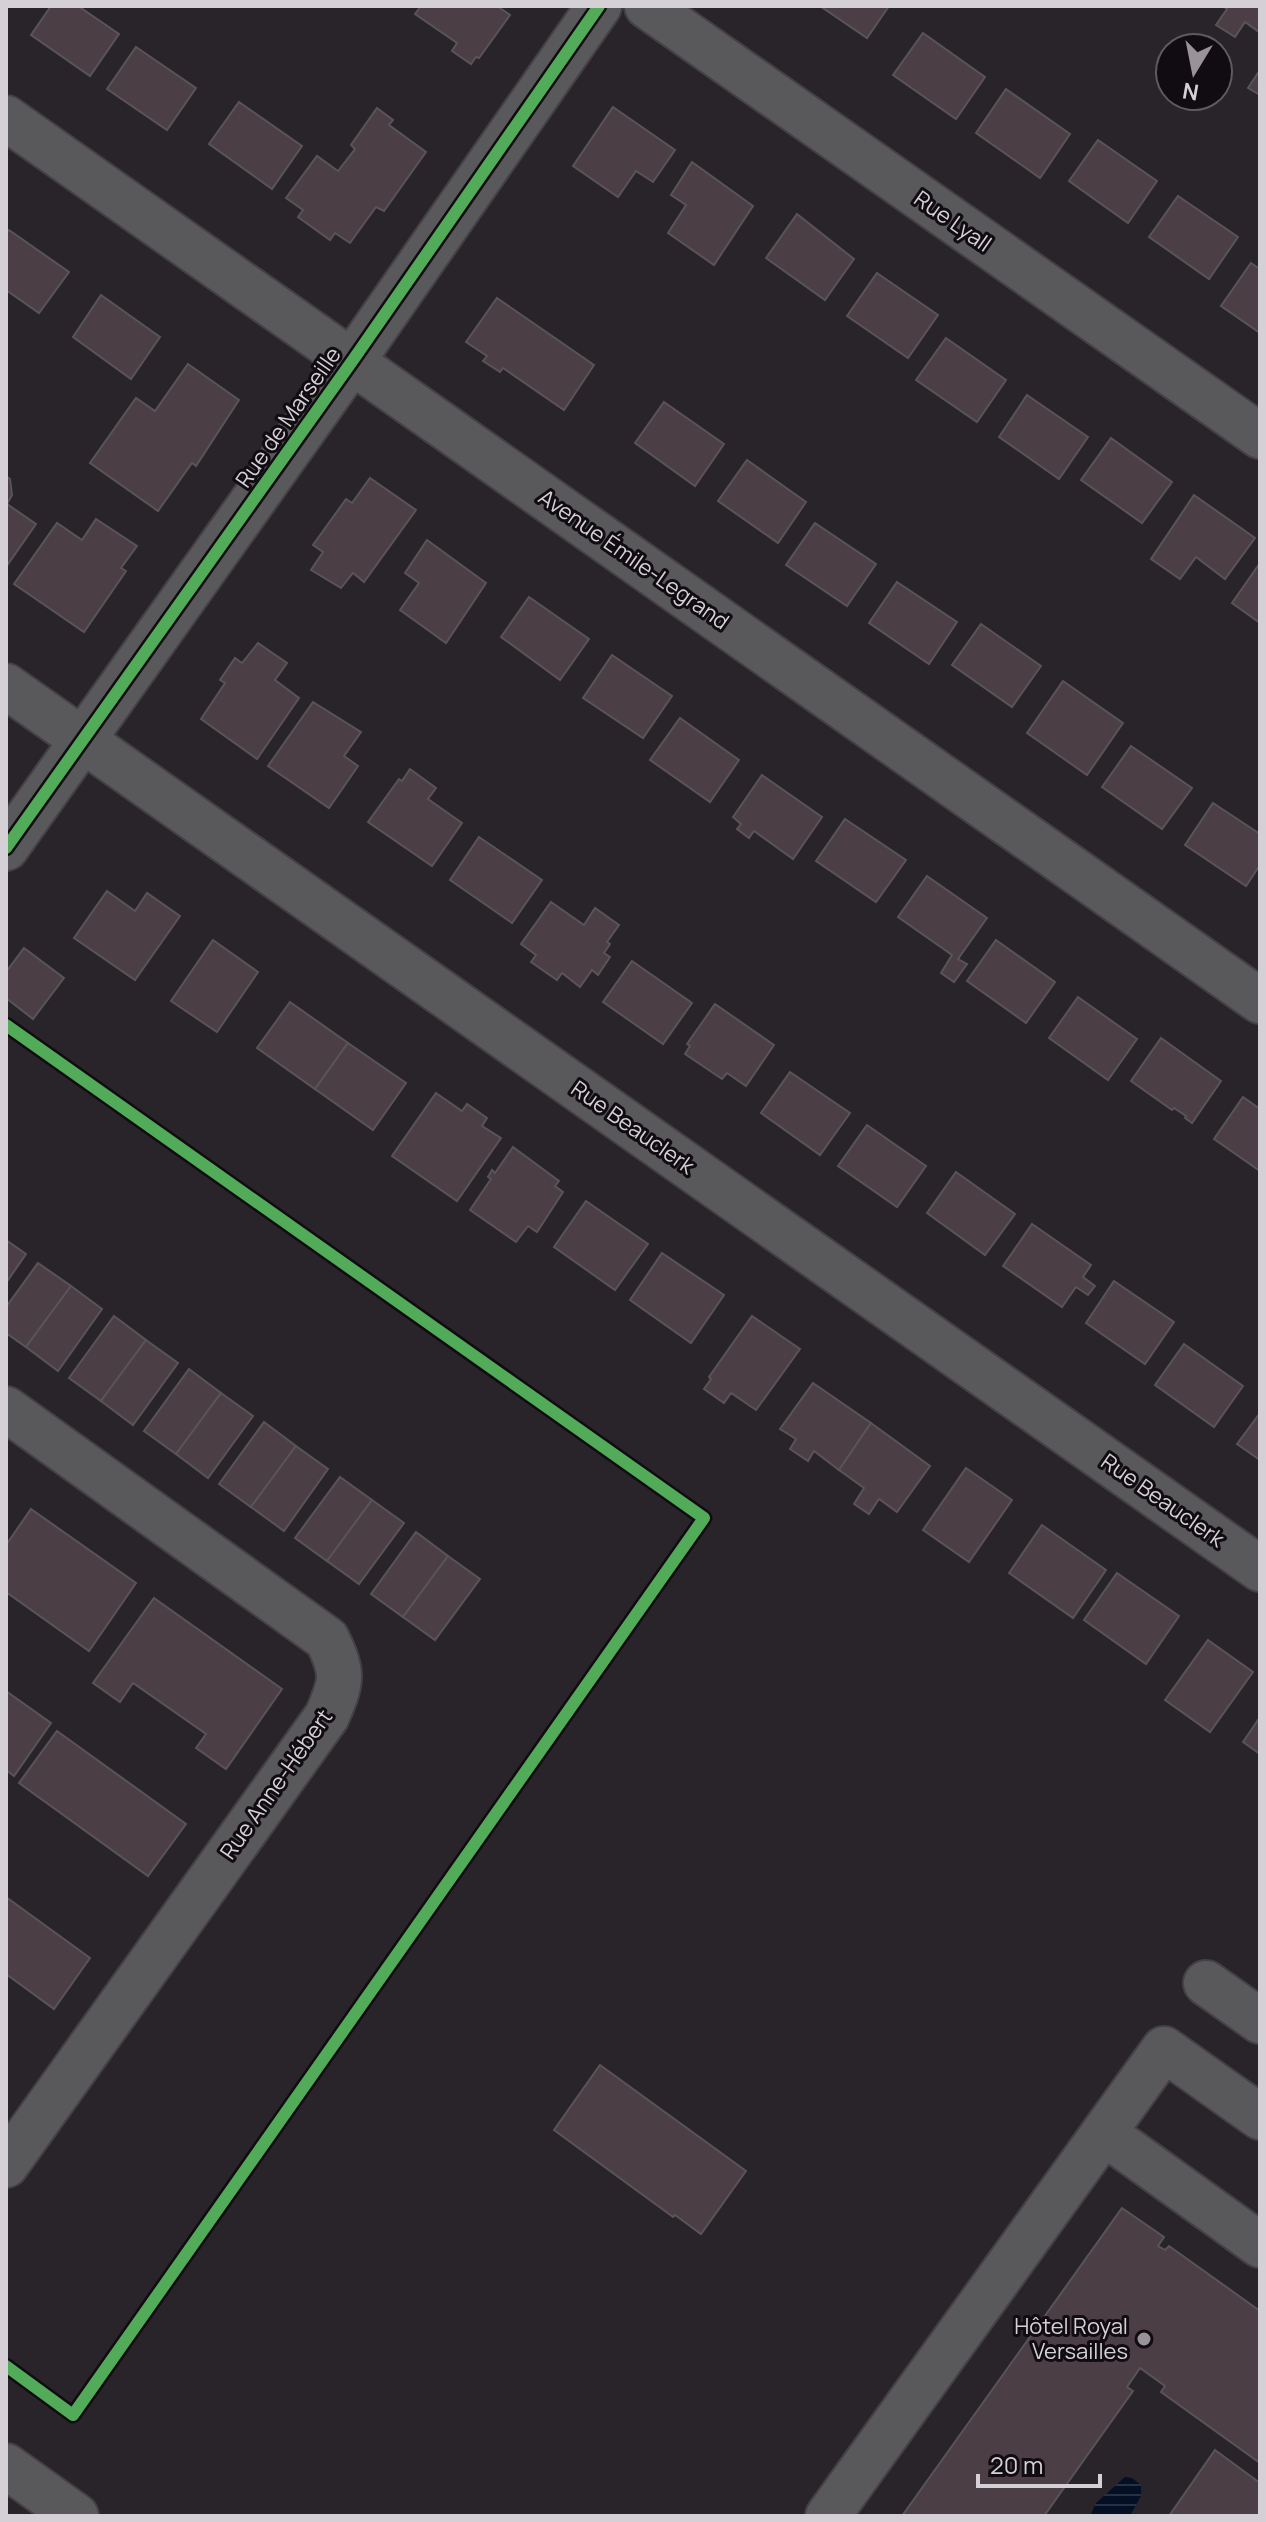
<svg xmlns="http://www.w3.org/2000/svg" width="1266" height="2522" font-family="Manrope,sans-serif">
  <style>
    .water { fill: url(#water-rules) }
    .building { fill: #4b3e45; stroke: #595457; stroke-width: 2 }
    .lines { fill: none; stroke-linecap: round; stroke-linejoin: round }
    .minor-casing { stroke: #444044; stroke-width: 48 }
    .minor { stroke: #59595c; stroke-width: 44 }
    .cycleway-casing { stroke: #110c11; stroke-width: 17 }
    .cycleway { stroke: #51ab58; stroke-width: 12 }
    .poi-dot { fill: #999399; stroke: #110c11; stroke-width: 3 }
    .labels { text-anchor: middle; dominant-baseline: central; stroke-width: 6; stroke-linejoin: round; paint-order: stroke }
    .street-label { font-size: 22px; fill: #d5cfd6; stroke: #110c11 }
    .poi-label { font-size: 22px; fill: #d5cfd6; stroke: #110c11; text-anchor: end }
  </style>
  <defs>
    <pattern id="water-rules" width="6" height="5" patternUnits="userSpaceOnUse" patternTransform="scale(2)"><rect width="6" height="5" fill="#040e25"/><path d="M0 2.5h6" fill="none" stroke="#283044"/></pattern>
  </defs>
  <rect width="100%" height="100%" fill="#292429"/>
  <path class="water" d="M1125 2477 1132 2478 1141 2485V2496L1130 2516H1090L1096 2503Z"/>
  <g class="building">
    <path d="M51 6H78L119 34 90 76 31 35Z"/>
    <path d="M421 6H497L510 15 479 58 476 57 471 64 452 51 457 43 415 14Z"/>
    <path d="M820 6H889L867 38Z"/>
    <path d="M1223 6H1260V30L1259 32 1245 22 1235 37 1216 25 1227 9Z"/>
    <path d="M923 33 985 77 956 119 893 75Z"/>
    <path d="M136 47 196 88 167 130 107 89Z"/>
    <path d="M1260 70V95L1248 88Z"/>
    <path d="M1006 89 1070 134 1040 178 976 133Z"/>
    <path d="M239 102 302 146 272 189 209 144Z"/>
    <path d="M613 107 675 150 653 182 636 171 618 197 573 166Z"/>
    <path d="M377 108 393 120 389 125 426 152 384 211 376 207 350 243 335 233 330 240 298 217 303 210 286 198 317 156 338 171 355 149 351 145Z"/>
    <path d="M1098 140 1157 181 1128 223 1069 181Z"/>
    <path d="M692 162 753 206 714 265 668 233 686 205 671 195Z"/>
    <path d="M1178 196 1238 237 1209 279 1149 237Z"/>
    <path d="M797 214 854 259 825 300 766 258Z"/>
    <path d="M9 230 69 272 39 313 6 290V233Z"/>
    <path d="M1251 263 1260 269V333L1221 306Z"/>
    <path d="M877 273 938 315 908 358 847 316Z"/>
    <path d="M101 295 160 337 131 379 73 337Z"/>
    <path d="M497 298 594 365 564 410 503 368 500 372 483 361 487 356 466 342Z"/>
    <path d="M946 338 1006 380 977 422 916 380Z"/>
    <path d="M188 364 239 400 196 466 192 463 158 511 90 463 136 398 155 411Z"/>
    <path d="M1027 395 1088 437 1059 479 999 437Z"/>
    <path d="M664 402 724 444 695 486 635 443Z"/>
    <path d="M1111 438 1172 482 1142 523 1081 480Z"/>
    <path d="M747 460 806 502 778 543 718 501Z"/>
    <path d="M6 476 10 479 12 495 7 504 36 524 6 567Z"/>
    <path d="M370 478 416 510 364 582 353 573 341 588 311 570 323 552 313 545 346 499 352 503Z"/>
    <path d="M1194 495 1255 538 1225 579 1196 557 1180 579 1151 559Z"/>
    <path d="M96 519 137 546 121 568 126 571 84 632 14 584 57 523 82 540Z"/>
    <path d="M815 523 876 564 847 606 786 565Z"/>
    <path d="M427 540 486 583 446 643 400 610 419 583 405 573Z"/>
    <path d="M1260 563V623L1232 603Z"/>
    <path d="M897 582 957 622 929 664 869 623Z"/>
    <path d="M529 597 589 639 560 680 501 637Z"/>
    <path d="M981 624 1041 666 1012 707 952 665Z"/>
    <path d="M258 643 287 663 275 680 299 698 257 759 201 719 225 683 220 680 235 658 242 663Z"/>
    <path d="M612 655 672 696 643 738 583 698Z"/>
    <path d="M1063 681 1123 723 1087 775 1027 733Z"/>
    <path d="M313 702 361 732 344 756 358 766 329 808 268 766Z"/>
    <path d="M680 718 739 760 710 802 650 760Z"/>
    <path d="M1131 746 1192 788 1162 829 1102 787Z"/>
    <path d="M410 769 436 788 428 799 462 823 432 866 368 822 399 779 402 781Z"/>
    <path d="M762 775 822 817 793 859 754 831 749 838 737 829 741 824 733 817Z"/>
    <path d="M1213 803 1260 834V865L1246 886 1185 845Z"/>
    <path d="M845 819 906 860 876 902 816 861Z"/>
    <path d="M479 837 542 880 512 923 450 880Z"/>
    <path d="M927 876 987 918 958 959 967 964 954 982 941 973 952 955 898 917Z"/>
    <path d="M107 891 135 911 147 893 180 916 135 980 74 938Z"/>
    <path d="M551 902 584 925 595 908 619 925 607 942 610 944 604 953 610 957 598 975 592 970 580 987 562 973 557 980 531 962 536 955 521 944Z"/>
    <path d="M213 940 258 972 217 1032 171 1001Z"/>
    <path d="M996 940 1055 982 1026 1023 967 981Z"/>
    <path d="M24 948 64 978 33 1019 6 998V972Z"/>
    <path d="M632 961 692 1003 663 1044 603 1002Z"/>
    <path d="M1078 997 1137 1039 1108 1080 1049 1038Z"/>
    <path d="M290 1002 348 1043 315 1089 257 1048Z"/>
    <path d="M715 1004 774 1045 746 1086 727 1073 722 1079 685 1054 690 1046 687 1044Z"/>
    <path d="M1161 1038 1221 1081 1192 1123 1185 1118 1186 1116 1174 1108 1172 1110 1131 1081Z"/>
    <path d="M348 1043 406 1083 373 1130 315 1089Z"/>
    <path d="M790 1072 850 1113 820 1155 761 1113Z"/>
    <path d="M436 1093 462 1111 467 1104 487 1118 482 1126 501 1138 457 1201 392 1156Z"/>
    <path d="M1243 1097 1260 1109V1171L1214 1139Z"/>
    <path d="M867 1125 926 1166 897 1207 838 1166Z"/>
    <path d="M513 1147 559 1181 555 1186 563 1192 537 1232 528 1226 516 1242 470 1210 491 1179 488 1177 492 1170 495 1173Z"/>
    <path d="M956 1172 1015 1214 985 1255 927 1213Z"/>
    <path d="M586 1201 648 1244 615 1290 554 1247Z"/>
    <path d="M1032 1224 1091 1265 1083 1277 1095 1286 1088 1295 1076 1287 1062 1307 1003 1266Z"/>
    <path d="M6 1240 26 1254 6 1283Z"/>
    <path d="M662 1253 724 1295 691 1343 630 1300Z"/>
    <path d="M38 1263 71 1286 26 1347 6 1333V1307Z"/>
    <path d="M1114 1281 1174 1322 1145 1364 1086 1323Z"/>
    <path d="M71 1286 102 1309 58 1371 26 1347Z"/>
    <path d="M114 1316 146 1340 101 1401 69 1378Z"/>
    <path d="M752 1316 800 1349 756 1410 731 1393 724 1403 704 1389 711 1379 709 1377Z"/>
    <path d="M146 1340 178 1363 133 1425 101 1401Z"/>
    <path d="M1184 1344 1243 1386 1214 1427 1155 1385Z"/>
    <path d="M189 1369 221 1393 176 1454 144 1431Z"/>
    <path d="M813 1383 871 1423 839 1470 814 1451 808 1461 790 1449 796 1439 780 1429Z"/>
    <path d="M221 1393 253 1416 208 1478 176 1454Z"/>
    <path d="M1260 1413V1460L1237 1444Z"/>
    <path d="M264 1422 296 1446 251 1507 219 1484Z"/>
    <path d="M871 1423 930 1466 897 1512 879 1499 869 1514 854 1504 864 1488 839 1470Z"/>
    <path d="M296 1446 328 1469 284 1531 251 1507Z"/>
    <path d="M966 1468 1012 1500 969 1562 923 1530Z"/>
    <path d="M340 1477 372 1500 327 1561 295 1538Z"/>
    <path d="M372 1500 404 1523 359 1584 327 1561Z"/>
    <path d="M31 1509 136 1583 89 1651 6 1592V1545Z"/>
    <path d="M1042 1525 1106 1570 1073 1618 1009 1573Z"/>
    <path d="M416 1532 448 1556 403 1617 371 1594Z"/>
    <path d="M448 1556 480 1579 435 1640 403 1617Z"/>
    <path d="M1117 1573 1179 1616 1146 1664 1084 1620Z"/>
    <path d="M154 1598 282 1689 226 1769 196 1748 206 1734 133 1683 120 1702 93 1683Z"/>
    <path d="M1208 1640 1253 1672 1210 1732 1165 1700Z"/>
    <path d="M6 1691 51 1723 14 1776 6 1770Z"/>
    <path d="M1260 1717V1754L1243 1742Z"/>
    <path d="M57 1731 186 1824 148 1876 19 1783Z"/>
    <path d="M6 1897 90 1958 54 2009 6 1974Z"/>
    <path d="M600 2065 746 2171 701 2234 675 2215 673 2217 554 2130Z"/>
    <path d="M1122 2208 1164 2237 1158 2246 1165 2250 1169 2246 1260 2311V2463L1161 2392 1165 2386 1140 2368 1127 2387 1133 2391 1044 2516H902Z"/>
    <path d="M1215 2450 1260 2483V2516H1169Z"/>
  </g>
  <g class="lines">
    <defs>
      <g id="minor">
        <path d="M647 6 1260 436"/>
        <path d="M6 118 1260 1001"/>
        <path d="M6 686 1260 1569"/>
        <path d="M6 848 353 360 599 6"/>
        <path d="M6 1409 327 1639C344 1674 342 1681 327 1716L6 2165"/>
        <path d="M1206 1983 1260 2021"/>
        <path d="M1104 2133 1260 2245"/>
        <path d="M6 2466 76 2516"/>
        <path d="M828 2516 1164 2049 1260 2117"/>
      </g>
    </defs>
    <use href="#minor" class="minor-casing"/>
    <use href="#minor" class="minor"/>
    <defs>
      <g id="cycleway">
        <path d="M6 848 353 360 599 6"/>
        <path d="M6 1025 704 1518 73 2415 6 2366"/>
      </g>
    </defs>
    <use href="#cycleway" class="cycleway-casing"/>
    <use href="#cycleway" class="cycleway"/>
  </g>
  <circle class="poi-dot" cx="1144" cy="2339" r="8"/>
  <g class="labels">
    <g class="street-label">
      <text transform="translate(953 221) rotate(35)">Rue Lyall</text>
      <text transform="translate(288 417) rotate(-55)">Rue de Marseille</text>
      <text transform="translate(634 559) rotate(35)">Avenue Émile-Legrand</text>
      <text transform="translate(633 1127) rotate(35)">Rue Beauclerk</text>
      <text transform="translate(1163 1500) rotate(35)">Rue Beauclerk</text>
      <text transform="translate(276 1784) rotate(-55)">Rue Anne-Hébert</text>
    </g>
    <g class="poi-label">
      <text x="1128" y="2326">Hôtel Royal<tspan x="1128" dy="25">Versailles</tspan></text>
    </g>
  </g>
  <rect width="1266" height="2522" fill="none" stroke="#d5cfd6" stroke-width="16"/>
  <g transform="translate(1194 72) rotate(190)"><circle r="38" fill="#110c11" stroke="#5f5a60" stroke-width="2"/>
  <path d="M0-6L14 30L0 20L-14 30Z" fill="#999399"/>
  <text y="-12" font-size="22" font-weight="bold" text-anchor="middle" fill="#d5cfd6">N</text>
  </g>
  <path d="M978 2474v12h122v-12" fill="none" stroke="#d5cfd6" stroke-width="4"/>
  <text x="990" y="2474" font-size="24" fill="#d5cfd6" stroke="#110c11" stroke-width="6" paint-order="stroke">20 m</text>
</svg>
